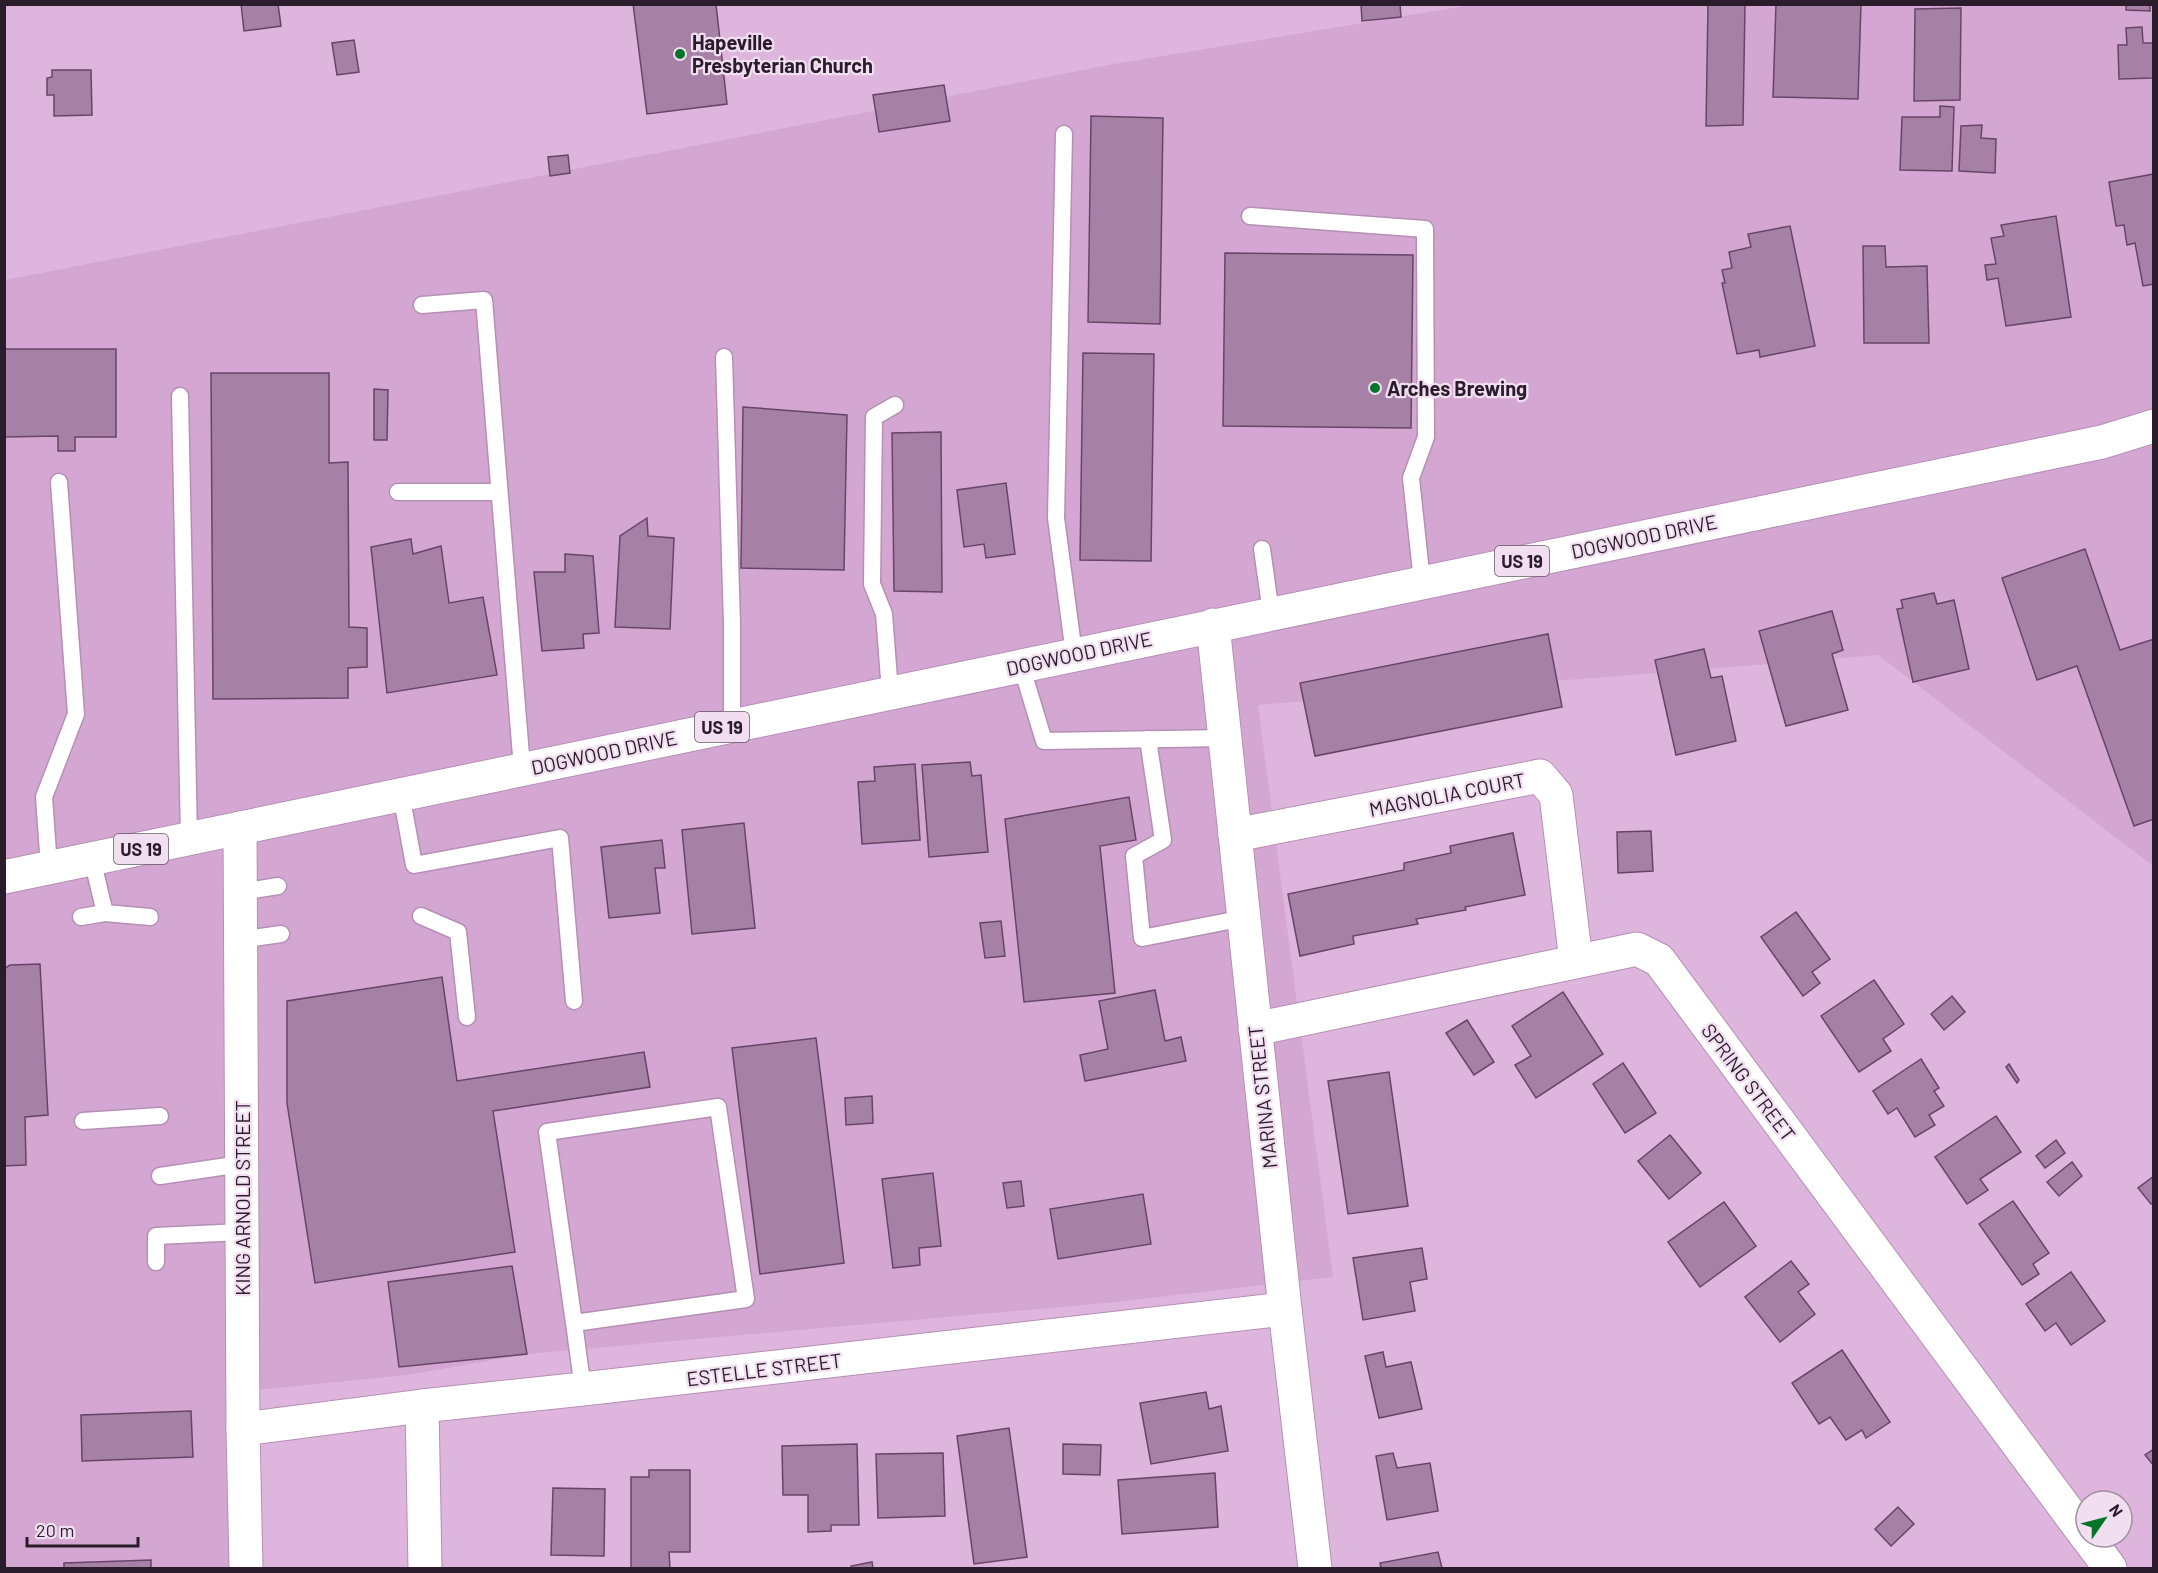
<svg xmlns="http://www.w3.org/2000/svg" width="2158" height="1573" font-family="Barlow,sans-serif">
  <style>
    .built { fill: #d4a7d3 }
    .building { fill: #a680a5; stroke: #684567; stroke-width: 1.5 }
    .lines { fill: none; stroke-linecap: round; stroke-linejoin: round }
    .lane-casing { stroke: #b58fb4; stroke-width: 19 }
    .street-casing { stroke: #b58fb4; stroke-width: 35 }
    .primary-casing { stroke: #b58fb4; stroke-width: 35 }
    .lane { stroke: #fff; stroke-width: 16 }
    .street { stroke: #fff; stroke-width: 33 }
    .primary { stroke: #fff; stroke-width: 33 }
    .poi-dot { fill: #037529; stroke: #f2def1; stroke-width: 2 }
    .labels { text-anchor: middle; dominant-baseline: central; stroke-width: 4.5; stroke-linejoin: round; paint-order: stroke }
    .shield { fill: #f2def1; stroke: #675666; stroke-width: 1.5 }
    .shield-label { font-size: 18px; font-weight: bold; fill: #2b1c2b }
    .poi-label { font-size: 20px; font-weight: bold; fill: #2b1c2b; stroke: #f2def1; text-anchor: start }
    .street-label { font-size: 20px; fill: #2b1c2b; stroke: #f2def1 }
  </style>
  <rect width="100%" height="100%" fill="#deb5dc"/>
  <path class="built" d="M1471 5H2153V866L1878 655 1258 705 1333 1277 1106 1303 527 1354 407 1375 257 1390 261 1568H5V280L1114 64Z"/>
  <g class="building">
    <path d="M241 4H278L281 26 244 31Z"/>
    <path d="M633 4H716L727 104 647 114Z"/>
    <path d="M1361 4H1400L1401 17 1362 21Z"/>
    <path d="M1708 4H1745L1743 125 1706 126Z"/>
    <path d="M1776 4H1861L1858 99 1773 97Z"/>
    <path d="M2126 4H2150V11L2126 10Z"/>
    <path d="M1961 8 1960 100 1914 101 1915 9Z"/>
    <path d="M2142 27 2143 43H2154V78L2119 79 2118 45H2127L2126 28Z"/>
    <path d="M354 40 359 72 337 75 332 43Z"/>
    <path d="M52 70H91L92 115 54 116V95H47V78L52 77Z"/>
    <path d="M944 85 950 121 879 132 873 95Z"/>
    <path d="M1940 106 1954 107 1952 171 1900 170 1902 117H1940Z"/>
    <path d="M1091 116 1163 118 1160 324 1088 322Z"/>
    <path d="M1982 125 1981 138 1996 139 1995 173 1959 171 1961 126Z"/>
    <path d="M568 155 570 173 550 176 548 157Z"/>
    <path d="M2154 174V284L2143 286 2135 243 2127 245 2124 225 2116 226 2109 182Z"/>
    <path d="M2056 216 2071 317 2006 326 1998 278 1987 280 1985 265 1996 264 1991 238 2004 236 2001 225Z"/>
    <path d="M1790 226 1815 346 1760 357 1759 350 1737 354 1722 283H1725L1722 270 1732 268 1729 252 1751 247 1748 234Z"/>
    <path d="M1863 246H1885L1886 267 1927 266 1929 343H1864Z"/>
    <path d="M1225 253 1413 255 1411 428 1223 426Z"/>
    <path d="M4 349H116V437H75V451H58V436L4 437Z"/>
    <path d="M1083 353 1154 354 1151 561 1080 560Z"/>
    <path d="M211 373H329V463L348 462 349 627 367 628V667L348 668V698L213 699Z"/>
    <path d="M374 389 388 390 387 440H374Z"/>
    <path d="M743 407 847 415 844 570 741 568Z"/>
    <path d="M941 432 942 592 894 591 892 433Z"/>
    <path d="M1006 483 1015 554 986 558 984 544 964 547 957 490Z"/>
    <path d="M647 518 648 536 674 538 670 629 615 627 620 536Z"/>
    <path d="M411 539 413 554 441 546 449 603 483 597 497 675 387 693 371 547Z"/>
    <path d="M2085 549 2120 650 2154 639V819L2134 826 2077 666 2037 680 2002 578Z"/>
    <path d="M565 554 593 556 599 633 583 634 584 648 542 651 534 572H565Z"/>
    <path d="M1934 593 1937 604 1954 600 1969 669 1913 682 1897 609 1903 608 1901 600Z"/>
    <path d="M1832 611 1843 650 1832 654 1848 710 1786 726 1759 631Z"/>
    <path d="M1548 634 1562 707 1315 756 1300 683Z"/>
    <path d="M1704 649 1711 678 1722 676 1736 741 1676 755 1655 660Z"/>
    <path d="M970 762 972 776 981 775 988 852 929 857 922 765Z"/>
    <path d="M915 764 920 840 862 844 858 782 875 781 874 767Z"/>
    <path d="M1129 797 1136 840 1100 846 1115 993 1024 1002 1005 819Z"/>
    <path d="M744 823 755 928 692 934 682 830Z"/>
    <path d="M1651 831 1653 871 1618 873 1617 832Z"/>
    <path d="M1513 833 1525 895 1465 907 1466 910 1416 919 1418 924 1353 936 1354 944 1300 956 1288 894 1404 870V863L1451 853 1450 846Z"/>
    <path d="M662 840 665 868H655L660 913 609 918 601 847Z"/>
    <path d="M1796 912 1830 959 1812 972 1820 983 1803 996 1761 937Z"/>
    <path d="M1001 921 1005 956 985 958 980 923Z"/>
    <path d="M40 964 48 1115 25 1117 26 1165 4 1166V969L10 965Z"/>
    <path d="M442 977 457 1081 644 1052 650 1087 493 1111 515 1252 315 1283 287 1103V1001Z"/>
    <path d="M1874 980 1904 1024 1883 1039 1891 1051 1859 1072 1821 1016Z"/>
    <path d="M1155 990 1165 1041 1181 1037 1186 1061 1085 1081 1080 1055 1108 1049 1099 1001Z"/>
    <path d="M1563 992 1603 1054 1536 1098 1515 1065 1531 1056 1512 1026Z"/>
    <path d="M1952 996 1965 1012 1944 1030 1931 1014Z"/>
    <path d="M1467 1020 1494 1062 1474 1075 1446 1033Z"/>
    <path d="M816 1038 844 1263 760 1274 732 1048Z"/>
    <path d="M1921 1059 1939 1088 1934 1091 1944 1106 1929 1115 1935 1125 1915 1137 1897 1108 1888 1114 1873 1091Z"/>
    <path d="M1623 1063 1656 1113 1625 1133 1593 1084Z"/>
    <path d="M2009 1064 2019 1080 2017 1083 2006 1067Z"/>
    <path d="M1389 1072 1408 1206 1348 1214 1328 1081Z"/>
    <path d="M872 1096 873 1123 846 1125 845 1098Z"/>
    <path d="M1996 1116 2021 1152 1980 1179 1988 1190 1967 1204 1935 1157Z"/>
    <path d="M1670 1135 1701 1173 1669 1199 1638 1161Z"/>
    <path d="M2056 1140 2065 1153 2045 1168 2036 1156Z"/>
    <path d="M2072 1162 2082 1176 2059 1196 2047 1182Z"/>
    <path d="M933 1173 941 1246 919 1248 920 1265 893 1268 882 1179Z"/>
    <path d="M2154 1176V1202L2151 1204 2138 1188Z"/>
    <path d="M1021 1181 1024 1206 1007 1208 1003 1183Z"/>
    <path d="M1143 1194 1151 1244 1058 1259 1050 1209Z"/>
    <path d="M2013 1201 2049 1253 2033 1264 2039 1274 2022 1285 1979 1224Z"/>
    <path d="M1724 1202 1756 1246 1700 1287 1668 1242Z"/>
    <path d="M1422 1248 1427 1279 1410 1282 1415 1311 1363 1320 1353 1258Z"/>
    <path d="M1791 1261 1809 1284 1798 1292 1815 1314 1780 1342 1745 1297Z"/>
    <path d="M512 1266 527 1354 399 1367 388 1282Z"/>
    <path d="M2071 1272 2105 1321 2071 1345 2056 1323 2045 1331 2026 1304Z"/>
    <path d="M1842 1350 1890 1422 1866 1438 1862 1430 1846 1440 1830 1417 1819 1424 1792 1383Z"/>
    <path d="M1383 1352 1386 1367 1411 1362 1422 1409 1379 1418 1365 1356Z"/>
    <path d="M1206 1392 1209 1409 1221 1406 1228 1451 1151 1464 1140 1403Z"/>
    <path d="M191 1411 193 1457 82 1461 81 1415Z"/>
    <path d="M1009 1428 1027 1557 974 1564 957 1436Z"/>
    <path d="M857 1444 859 1525H831V1531L808 1532V1495H783L782 1446Z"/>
    <path d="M1063 1444 1101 1445 1100 1475 1063 1474Z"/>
    <path d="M2154 1449V1466L2145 1455Z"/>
    <path d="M943 1453 945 1516 878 1518 876 1454Z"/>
    <path d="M1393 1453 1397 1468 1430 1463 1438 1511 1387 1520 1376 1456Z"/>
    <path d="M649 1470H690V1552H669L670 1568H631V1477H649Z"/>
    <path d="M1215 1473 1218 1527 1122 1534 1118 1480Z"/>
    <path d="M553 1488 605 1489 604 1556 551 1555Z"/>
    <path d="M1898 1507 1914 1524 1891 1546 1875 1529Z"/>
    <path d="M1438 1552 1442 1568H1381L1380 1563Z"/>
    <path d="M151 1560V1568H64V1563Z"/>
    <path d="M872 1562 873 1568H851V1566Z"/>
  </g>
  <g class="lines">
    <defs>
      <g id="lane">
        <path d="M1064 134 1056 518 1074 654"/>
        <path d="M1250 216 1425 229 1426 437 1411 478 1422 582"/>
        <path d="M422 305 484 300 522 768"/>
        <path d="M724 357 732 624V725"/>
        <path d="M180 396 189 838"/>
        <path d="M398 492H499"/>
        <path d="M1262 549 1271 613"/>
        <path d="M1021 665 1044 741 1226 738"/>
        <path d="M890 692 884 614 872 584 874 417 895 405"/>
        <path d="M1148 739 1163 840 1134 856 1142 938 1244 918"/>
        <path d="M401 794 414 865 560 838 574 1001"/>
        <path d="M92 859 105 913"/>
        <path d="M49 867 44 797 76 714 59 482"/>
        <path d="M240 892 278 886"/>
        <path d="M421 916 458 932 467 1017"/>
        <path d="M81 917 105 913 150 917"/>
        <path d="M240 940 281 934"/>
        <path d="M83 1121 160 1116"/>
        <path d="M160 1176 241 1164"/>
        <path d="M156 1262V1236L242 1232"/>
        <path d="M574 1323 746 1299 718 1107 547 1132 574 1323 583 1389"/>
      </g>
      <g id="street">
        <path d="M1213 625 1285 1309 1315 1568"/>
        <path d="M240 828 243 1429 246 1568"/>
        <path d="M1235 835 1540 776 1556 795 1576 961"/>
        <path d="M1255 1029 1637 949 1659 960 2086 1536"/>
        <path d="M422 1406 425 1568"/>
        <path d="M243 1429 422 1406 583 1389 1285 1309"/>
        <path d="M2087 1537 2110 1568"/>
      </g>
      <path id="primary" d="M4 877 2102 442 2154 426"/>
    </defs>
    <use href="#lane" class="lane-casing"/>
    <use href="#street" class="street-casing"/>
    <use href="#primary" class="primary-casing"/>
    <use href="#lane" class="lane"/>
    <use href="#street" class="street"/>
    <use href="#primary" class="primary"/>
  </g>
  <g class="poi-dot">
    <circle cx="680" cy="54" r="6"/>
    <circle cx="1375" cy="388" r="6"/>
  </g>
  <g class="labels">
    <g class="shield">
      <rect x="1495" y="546" width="54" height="30" rx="4.5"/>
      <rect x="695" y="712" width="54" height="30" rx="4.5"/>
      <rect x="114" y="834" width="54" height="30" rx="4.5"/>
    </g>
    <g class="shield-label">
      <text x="1522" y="561">US 19</text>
      <text x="722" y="727">US 19</text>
      <text x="141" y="849">US 19</text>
    </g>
    <g class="poi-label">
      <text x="692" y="42">Hapeville<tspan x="692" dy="23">Presbyterian Church</tspan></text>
      <text x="1387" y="388">Arches Brewing</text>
    </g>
    <g class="street-label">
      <text transform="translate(1644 536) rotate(-12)">DOGWOOD DRIVE</text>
      <text transform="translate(1079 653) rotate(-12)">DOGWOOD DRIVE</text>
      <text transform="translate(604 752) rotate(-12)">DOGWOOD DRIVE</text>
      <text transform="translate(1447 794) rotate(-11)">MAGNOLIA COURT</text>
      <text transform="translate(1749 1082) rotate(53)">SPRING STREET</text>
      <text transform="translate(1262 1097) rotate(-96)">MARINA STREET</text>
      <text transform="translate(242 1198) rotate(-90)">KING ARNOLD STREET</text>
      <text transform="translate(764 1369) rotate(-7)">ESTELLE STREET</text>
    </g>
  </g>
  <rect width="2158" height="1573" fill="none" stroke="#2b1c2b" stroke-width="12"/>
  <g transform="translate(2104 1519) rotate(55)"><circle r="28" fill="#f2def1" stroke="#a290a2" stroke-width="1.5"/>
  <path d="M0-4.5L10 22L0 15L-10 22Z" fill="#037529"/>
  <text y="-9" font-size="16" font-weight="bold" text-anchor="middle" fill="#2b1c2b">N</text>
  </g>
  <path d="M27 1537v9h111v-9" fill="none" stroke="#2b1c2b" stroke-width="3"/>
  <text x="36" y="1537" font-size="18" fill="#2b1c2b" stroke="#f2def1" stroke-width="4.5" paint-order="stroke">20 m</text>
</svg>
